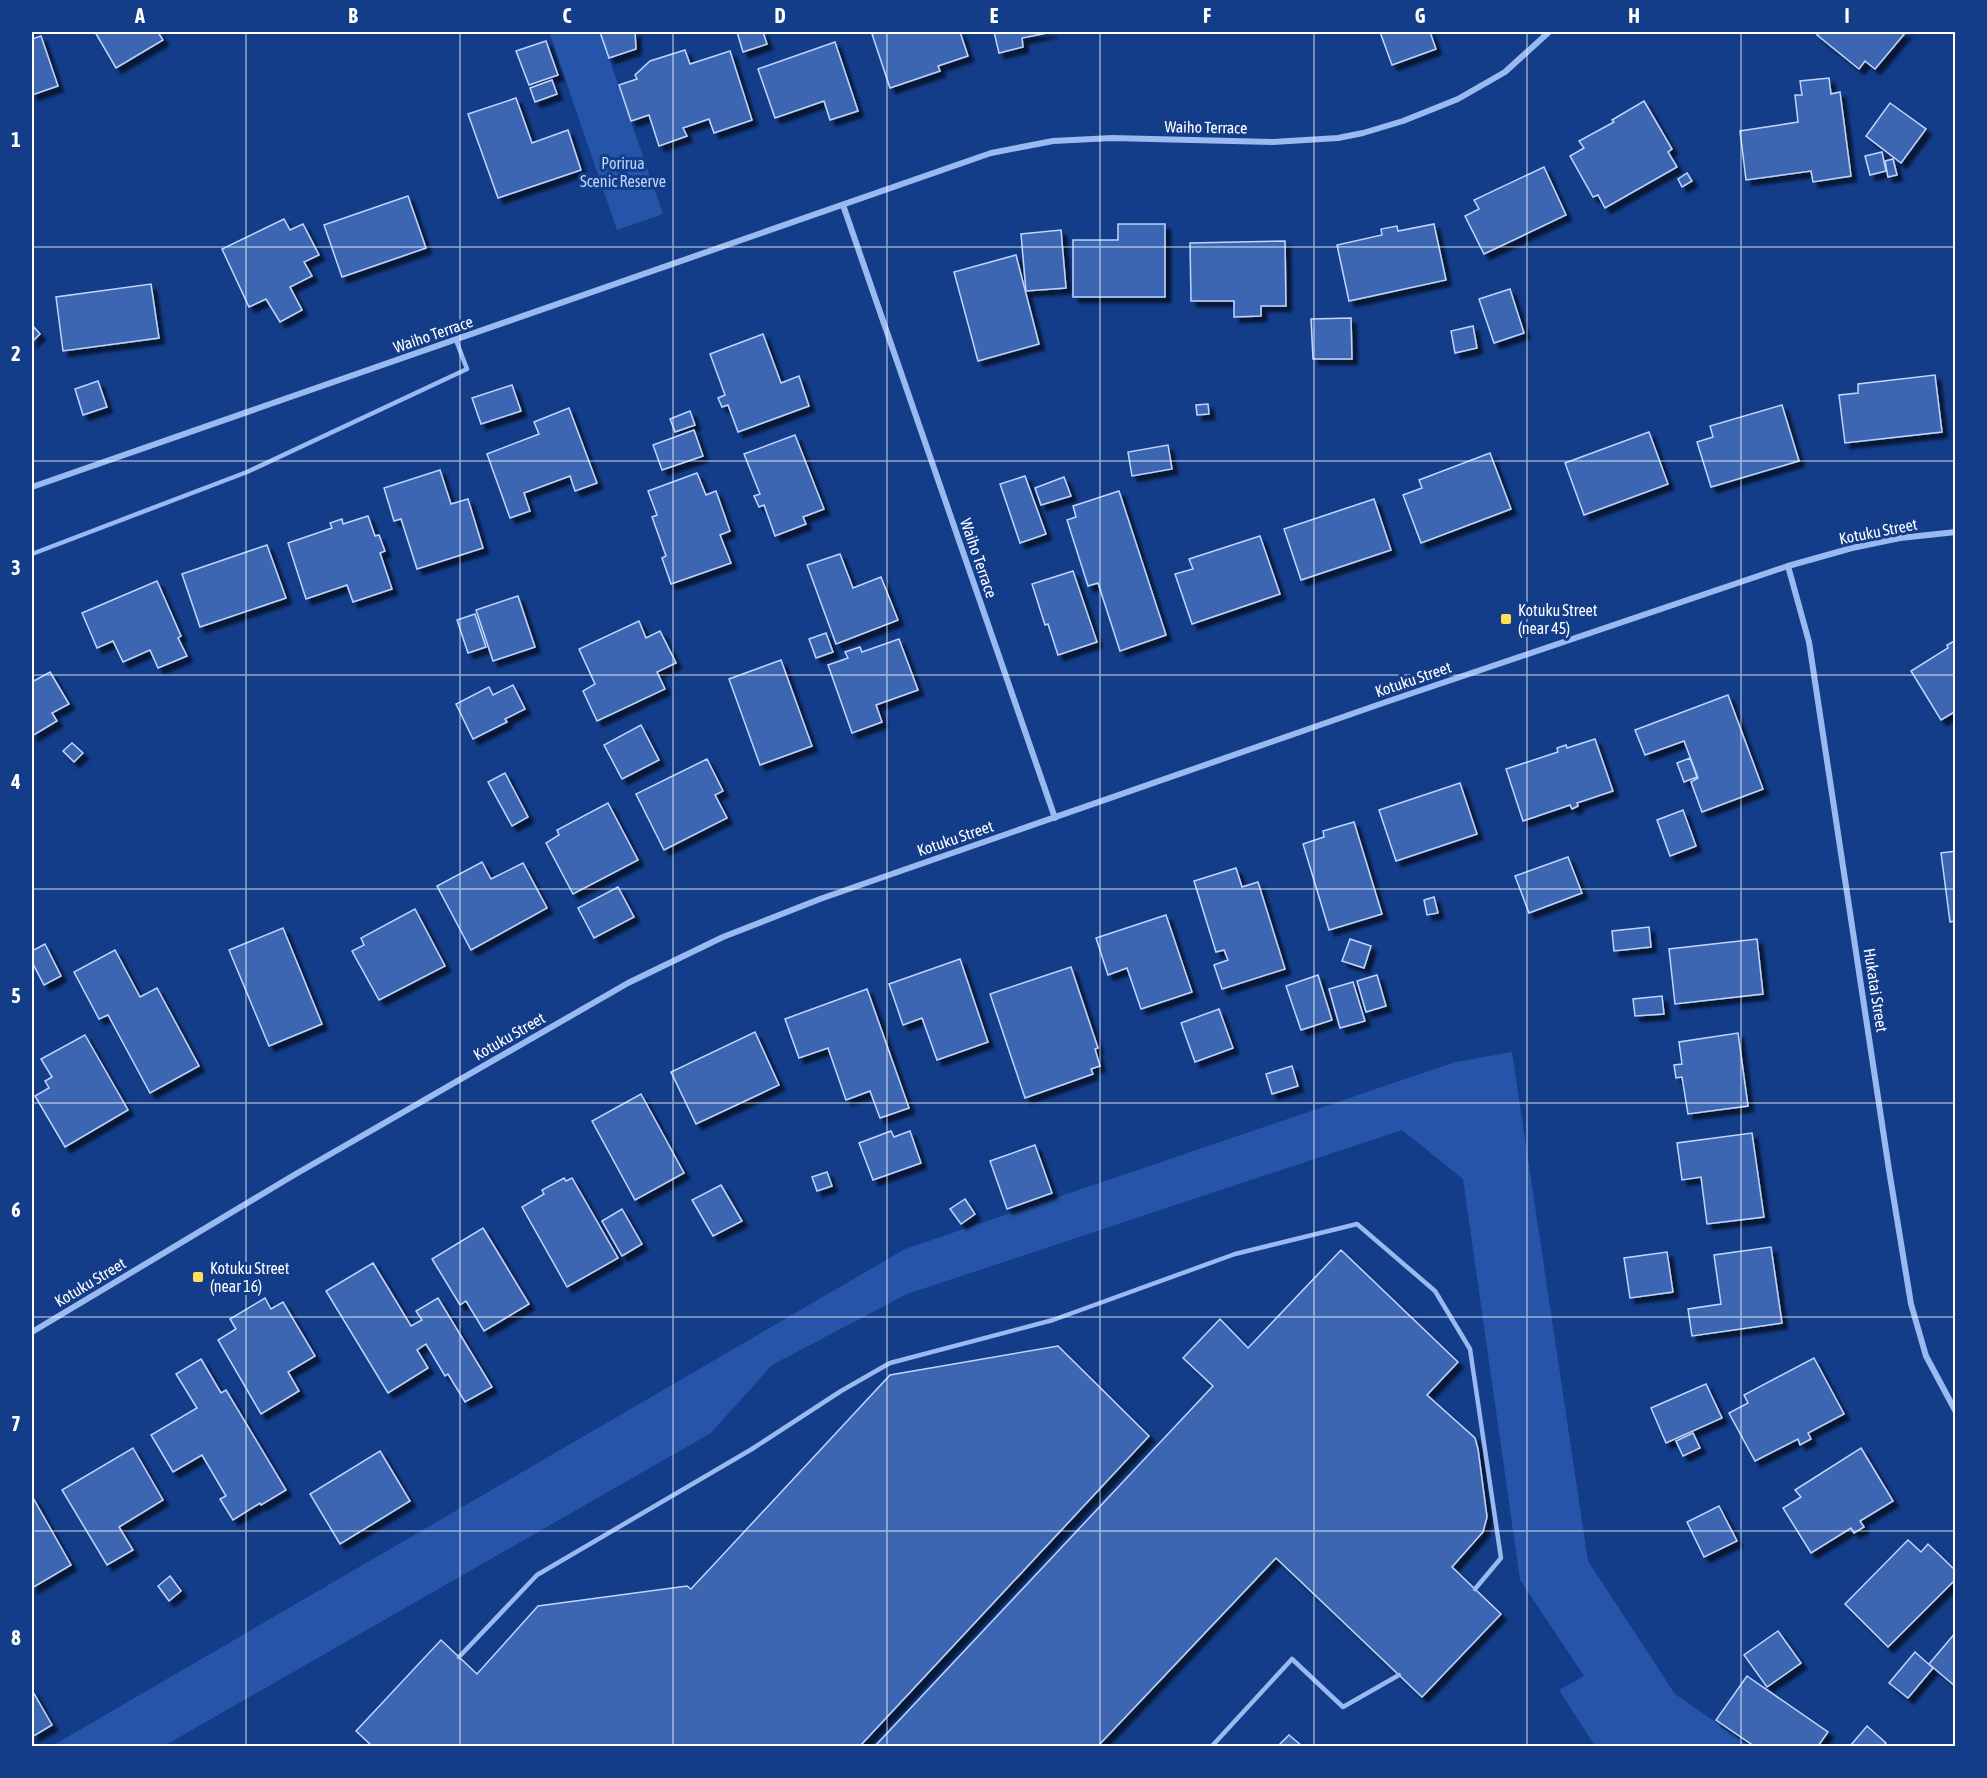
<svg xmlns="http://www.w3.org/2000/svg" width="1987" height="1778" font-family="'Asap Condensed',sans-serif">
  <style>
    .green { fill: #2554a8 }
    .building { fill: #3c66b2; stroke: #c0d5fc; stroke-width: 1.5; filter: url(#shadow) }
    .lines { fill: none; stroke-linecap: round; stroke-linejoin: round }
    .lane { stroke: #9ab9f0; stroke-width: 4.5 }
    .street { stroke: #9ab9f0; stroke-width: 6 }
    .grid { fill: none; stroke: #fff; stroke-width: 1.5; stroke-opacity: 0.55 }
    .poi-dot { fill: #ffde58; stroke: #133c89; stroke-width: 2 }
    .labels { text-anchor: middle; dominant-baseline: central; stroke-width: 6; stroke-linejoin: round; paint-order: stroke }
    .street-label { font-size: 16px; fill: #fff; stroke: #133c89 }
    .park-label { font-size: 16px; fill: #c0d5fc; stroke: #133c89 }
    .poi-label { font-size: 16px; fill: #fff; stroke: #133c89; text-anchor: start }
    .neatline { fill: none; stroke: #fff; stroke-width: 2 }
    .grid-label { font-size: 20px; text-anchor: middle; font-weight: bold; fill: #fff }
  </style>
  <defs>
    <filter id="shadow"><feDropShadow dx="5.5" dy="5.5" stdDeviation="1.5" flood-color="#0009"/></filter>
  </defs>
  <rect width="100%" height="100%" fill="#133c89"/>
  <g class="green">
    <path d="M549 32H600L663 214 617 230Z"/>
    <path d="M1512 1052 1588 1561 1675 1694 1750 1746H1595L1559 1690 1584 1676 1520 1580 1463 1179 1402 1130 907 1294 772 1365 711 1433 164 1746H52L905 1249 1455 1062Z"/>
  </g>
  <g class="building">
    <path d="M95 32H158L163 40 116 68Z"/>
    <path d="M600 32H635L636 49 609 58Z"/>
    <path d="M737 32H763L767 44 743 52Z"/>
    <path d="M880 32H960L968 56 938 66 940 71 890 88 872 34Z"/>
    <path d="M994 32H1052L1022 38 1023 47 999 53Z"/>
    <path d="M1380 32H1430L1436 49 1392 65Z"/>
    <path d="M1820 32H1906L1875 69 1865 61 1859 69 1817 35Z"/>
    <path d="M41 36 58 86 32 95V39Z"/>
    <path d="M546 41 558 75 529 85 516 51Z"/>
    <path d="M835 42 858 111 830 120 824 101 775 118 758 69Z"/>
    <path d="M685 50 690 64 730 51 752 120 714 133 709 119 683 128 687 136 659 146 649 115 631 121 619 85 637 79 635 75 650 61Z"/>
    <path d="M1829 78 1831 94 1840 92 1851 176 1813 182 1811 171 1746 180 1740 131 1798 122 1795 95H1802L1800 81Z"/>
    <path d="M552 80 557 94 535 102 530 88Z"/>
    <path d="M516 98 532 143 568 130 581 170 498 198 468 114Z"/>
    <path d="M1644 101 1672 149 1668 152 1677 167 1605 208 1598 195 1593 197 1570 156 1584 148 1579 141 1614 122 1612 120Z"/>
    <path d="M1890 103 1926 129 1901 163 1866 136Z"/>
    <path d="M1882 152 1886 171 1870 175 1865 156Z"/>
    <path d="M1893 159 1897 175 1888 177 1885 161Z"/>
    <path d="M1544 167 1566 215 1484 254 1465 216 1479 209 1474 200Z"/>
    <path d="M1687 173 1692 181 1682 187 1678 179Z"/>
    <path d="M408 196 426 248 342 277 324 225Z"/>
    <path d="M284 219 290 230 303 224 319 255 304 262 312 276 290 287 302 310 280 322 266 299 249 307 222 249Z"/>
    <path d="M1118 224H1165V297H1073V240H1118Z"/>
    <path d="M1434 224 1446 280 1349 301 1337 245 1382 235 1381 229 1397 226 1398 231Z"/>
    <path d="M1061 230 1066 288 1026 291 1021 234Z"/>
    <path d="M1285 241 1286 306H1261V316L1234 317V301H1191L1190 243Z"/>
    <path d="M1016 255 1039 344 978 361 954 272Z"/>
    <path d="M151 284 159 338 63 351 56 297Z"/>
    <path d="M1510 289 1524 333 1494 343 1479 299Z"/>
    <path d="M1351 318 1352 359H1313L1311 319Z"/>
    <path d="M32 325 40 334 32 342Z"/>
    <path d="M1473 326 1477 348 1455 353 1451 331Z"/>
    <path d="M763 334 781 383 799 376 809 406 738 432 728 405 722 407 718 398 725 395 710 354Z"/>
    <path d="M1935 375 1942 432 1845 443 1839 395 1858 393V384Z"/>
    <path d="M98 381 107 407 83 415 75 389Z"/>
    <path d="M512 385 521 411 481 424 472 398Z"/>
    <path d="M1208 404 1209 414 1197 415 1196 405Z"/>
    <path d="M1782 405 1799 461 1711 487 1697 442 1713 437 1710 426Z"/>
    <path d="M569 408 597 483 575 491 570 476 524 493 530 511 510 518 487 454 539 434 534 422Z"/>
    <path d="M690 411 695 425 675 432 670 419Z"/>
    <path d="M694 430 703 456 662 470 653 445Z"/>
    <path d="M1649 432 1668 484 1584 515 1565 463Z"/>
    <path d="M795 435 824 509 803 517 806 524 775 536 764 505 759 507 754 496 760 494 744 454Z"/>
    <path d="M1168 445 1172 469 1132 476 1128 452Z"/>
    <path d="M1490 453 1511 509 1421 543 1403 495 1422 488 1419 480Z"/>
    <path d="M440 470 451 504 468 499 483 548 417 569 401 519 394 521 384 488Z"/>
    <path d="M697 473 706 495 716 491 730 531 720 535 731 563 671 584 662 558 666 556 652 517 657 515 648 491Z"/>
    <path d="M1025 476 1046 534 1020 543 1000 484Z"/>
    <path d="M1064 477 1071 496 1041 505 1035 488Z"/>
    <path d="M1119 491 1166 635 1120 651 1098 583 1088 586 1067 520 1076 517 1073 506Z"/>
    <path d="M1374 499 1391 550 1301 580 1284 529Z"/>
    <path d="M368 516 375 536 379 535 385 551 380 553 392 589 353 602 347 585 306 599 288 543 332 528 330 523 342 519 343 524Z"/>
    <path d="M1260 536 1280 594 1192 624 1175 574 1193 569 1189 559Z"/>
    <path d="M267 545 286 598 200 627 182 574Z"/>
    <path d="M840 554 853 588 881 577 898 620 836 644 807 565Z"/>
    <path d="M1073 571 1097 642 1058 655 1048 624 1045 625 1032 584Z"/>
    <path d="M157 581 181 636 178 638 187 656 158 668 150 650 123 662 113 641 97 648 82 613Z"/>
    <path d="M518 596 535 647 493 661 476 610Z"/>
    <path d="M475 614 486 647 468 653 457 620Z"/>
    <path d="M639 621 646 638 660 631 676 663 657 672 665 689 597 721 583 691 595 684 579 649Z"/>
    <path d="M826 633 833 652 816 658 809 639Z"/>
    <path d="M899 639 918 690 876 705 882 722 852 733 828 665 848 658 845 652 860 647 862 652Z"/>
    <path d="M1956 640V711L1941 720 1911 671 1948 648 1947 645Z"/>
    <path d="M781 660 812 746 760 765 729 679Z"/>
    <path d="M50 672 69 704 52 713 57 721 32 736V676L34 681Z"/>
    <path d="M513 685 525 709 505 719 507 722 473 739 456 704 489 687 493 695Z"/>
    <path d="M1728 695 1763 789 1702 812 1691 782 1698 778 1684 741 1645 755 1635 730Z"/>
    <path d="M641 725 659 760 622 779 604 745Z"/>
    <path d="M1595 739 1613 791 1577 803 1578 806 1572 809 1570 805 1523 821 1506 769 1558 752 1557 748 1566 745 1567 748Z"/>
    <path d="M72 743 83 753 74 762 63 751Z"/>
    <path d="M1690 758 1697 777 1684 782 1677 763Z"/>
    <path d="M707 759 723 791 715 795 727 818 664 850 636 794Z"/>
    <path d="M505 773 528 817 512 826 488 782Z"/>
    <path d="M1460 783 1477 834 1396 861 1379 810Z"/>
    <path d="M608 803 638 860 573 894 546 843 559 835 557 830Z"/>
    <path d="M1683 810 1696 846 1670 856 1657 820Z"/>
    <path d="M1354 822 1382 914 1329 930 1303 844 1324 837 1323 831Z"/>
    <path d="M1956 851V921L1950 922 1941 853Z"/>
    <path d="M1568 857 1582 893 1529 913 1515 876Z"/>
    <path d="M482 862 491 879 523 863 547 908 471 950 437 886Z"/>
    <path d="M1236 868 1242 887 1258 882 1285 969 1222 989 1214 965 1228 960 1224 950 1216 952 1194 881Z"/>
    <path d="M618 887 634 917 594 938 578 908Z"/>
    <path d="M1434 897 1438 913 1427 915 1424 900Z"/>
    <path d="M415 909 445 966 379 1000 352 951 364 945 361 938Z"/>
    <path d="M1166 915 1192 992 1141 1009 1127 968 1108 975 1096 938Z"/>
    <path d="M1649 927 1651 947 1614 951 1612 931Z"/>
    <path d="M283 928 322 1024 269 1046 229 950Z"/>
    <path d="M1350 939 1371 946 1364 968 1342 961Z"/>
    <path d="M1757 939 1763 994 1675 1004 1669 949Z"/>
    <path d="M45 944 61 976 44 985 32 962V951Z"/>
    <path d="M115 950 140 997 157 988 199 1066 150 1093 108 1015 99 1019 74 972Z"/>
    <path d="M960 959 988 1042 937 1060 922 1018 903 1025 889 984Z"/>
    <path d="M1071 967 1098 1048 1095 1049 1100 1066 1091 1069 1093 1074 1025 1098 990 994Z"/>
    <path d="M1318 975 1332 1020 1301 1030 1286 986Z"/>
    <path d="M1377 975 1386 1006 1366 1012 1357 981Z"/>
    <path d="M1353 982 1365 1021 1340 1028 1329 989Z"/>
    <path d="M867 989 909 1108 880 1118 870 1091 846 1100 828 1048 799 1058 785 1019Z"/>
    <path d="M1662 996 1664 1014 1635 1016 1633 999Z"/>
    <path d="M1219 1009 1233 1048 1195 1062 1181 1023Z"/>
    <path d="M755 1032 779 1085 696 1124 671 1072Z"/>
    <path d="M1738 1033 1748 1106 1688 1114 1682 1077 1676 1078 1674 1065 1682 1064 1679 1042Z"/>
    <path d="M85 1035 128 1110 65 1147 35 1096 49 1088 45 1081 52 1077 41 1059Z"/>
    <path d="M1292 1066 1298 1086 1272 1094 1266 1074Z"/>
    <path d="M641 1094 684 1173 635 1200 592 1121Z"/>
    <path d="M891 1131 894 1137 910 1131 921 1163 873 1180 859 1143Z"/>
    <path d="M1752 1133 1764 1217 1707 1224 1701 1177 1682 1180 1677 1143Z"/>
    <path d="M1035 1145 1052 1193 1007 1209 990 1161Z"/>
    <path d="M827 1172 832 1186 817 1191 812 1177Z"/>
    <path d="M564 1178 566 1181 572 1178 618 1258 567 1287 522 1207 544 1194 542 1190Z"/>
    <path d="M721 1185 742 1221 713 1236 692 1200Z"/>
    <path d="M965 1199 975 1214 961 1224 950 1209Z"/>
    <path d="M622 1209 642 1244 622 1256 602 1221Z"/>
    <path d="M483 1228 529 1304 484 1331 466 1301 460 1305 432 1259Z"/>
    <path d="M1771 1247 1782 1323 1692 1336 1688 1309 1721 1304 1714 1255Z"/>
    <path d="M1341 1250 1458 1362 1427 1395 1475 1438 1478 1449 1487 1517 1483 1532 1452 1567 1501 1614 1422 1697 1276 1558 1098 1746H875L1213 1386 1183 1358 1220 1319 1248 1348Z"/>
    <path d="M1667 1252 1673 1292 1630 1298 1624 1258Z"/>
    <path d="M373 1263 411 1326 422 1320 416 1311 438 1298 492 1387 465 1402 448 1374 445 1376 426 1344 417 1350 428 1368 388 1393 326 1291Z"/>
    <path d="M265 1298 271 1309 283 1302 315 1356 288 1372 299 1391 261 1414 218 1340 236 1329 230 1319Z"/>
    <path d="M1058 1346 1149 1436 860 1746H372L356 1731 441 1640 477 1674 538 1606 687 1586 691 1589 890 1375Z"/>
    <path d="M1814 1358 1844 1414 1808 1433 1811 1439 1800 1445 1798 1439 1755 1461 1729 1413 1748 1403 1744 1395Z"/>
    <path d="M201 1359 221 1393 226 1390 286 1490 261 1505 260 1503 233 1520 220 1499 226 1496 202 1455 173 1472 151 1435 197 1408 176 1374Z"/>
    <path d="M1706 1384 1722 1418 1666 1443 1651 1408Z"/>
    <path d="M1693 1433 1700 1448 1683 1456 1676 1441Z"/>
    <path d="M133 1448 163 1500 119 1527 133 1550 107 1565 62 1490Z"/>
    <path d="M1861 1448 1893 1501 1860 1521 1864 1527 1854 1533 1851 1528 1811 1553 1783 1508 1801 1497 1795 1490Z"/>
    <path d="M380 1451 410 1501 340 1544 310 1494Z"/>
    <path d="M32 1496 71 1565 32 1588Z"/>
    <path d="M1719 1506 1737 1541 1704 1557 1687 1522Z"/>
    <path d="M1908 1540 1921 1552 1928 1544 1956 1571V1579L1888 1647 1845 1604Z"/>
    <path d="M170 1576 181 1591 169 1601 158 1586Z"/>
    <path d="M1778 1631 1801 1663 1767 1687 1744 1655Z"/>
    <path d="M1956 1632V1687L1929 1664Z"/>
    <path d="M1915 1652 1933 1668 1908 1698 1889 1683Z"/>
    <path d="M1747 1676 1828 1732 1818 1746H1754L1716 1720Z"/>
    <path d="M32 1690 52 1725 32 1737Z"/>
    <path d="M1867 1726 1886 1743 1883 1746H1850Z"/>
    <path d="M1289 1735 1302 1746H1278Z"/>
  </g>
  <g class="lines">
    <g class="lane">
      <path d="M32 554 247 472 467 369 456 340"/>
      <path d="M459 1657 537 1575 752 1449 841 1391 890 1363 1053 1320 1235 1254 1357 1224 1435 1291 1470 1349 1501 1558 1475 1589"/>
      <path d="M1212 1746 1292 1659 1343 1707 1399 1675"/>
    </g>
    <g class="street">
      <path d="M843 205 1055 818"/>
      <path d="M32 487 991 153 1053 141 1112 138 1273 142 1338 138 1363 133 1403 121 1458 99 1505 72 1549 32"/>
      <path d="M1788 566 1809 642 1889 1170 1911 1304 1926 1356 1956 1412"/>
      <path d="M32 1332 294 1175 628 983 723 937 820 899 1386 702 1788 566 1852 548 1900 538 1956 532"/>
    </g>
  </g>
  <path class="grid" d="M246 32V1746M460 32V1746M673 32V1746M887 32V1746M1100 32V1746M1314 32V1746M1527 32V1746M1741 32V1746M32 247H1956M32 461H1956M32 675H1956M32 889H1956M32 1103H1956M32 1317H1956M32 1531H1956"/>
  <g class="poi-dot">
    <rect x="1500" y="613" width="12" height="12" rx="3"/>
    <rect x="192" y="1271" width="12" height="12" rx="3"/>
  </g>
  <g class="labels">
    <g class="street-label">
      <text transform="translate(1206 127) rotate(1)">Waiho Terrace</text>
      <text transform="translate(433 334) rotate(-19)">Waiho Terrace</text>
      <text transform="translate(1878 531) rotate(-11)">Kotuku Street</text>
      <text transform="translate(979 558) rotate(71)">Waiho Terrace</text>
      <text transform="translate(1413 679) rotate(-19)">Kotuku Street</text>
      <text transform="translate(955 838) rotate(-19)">Kotuku Street</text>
      <text transform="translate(1876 990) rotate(81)">Hukatai Street</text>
      <text transform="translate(509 1036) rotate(-30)">Kotuku Street</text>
      <text transform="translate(90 1282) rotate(-31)">Kotuku Street</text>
    </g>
    <g class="park-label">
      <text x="623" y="163">Porirua<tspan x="623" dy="18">Scenic Reserve</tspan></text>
    </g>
    <g class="poi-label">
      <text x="1518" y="610">Kotuku Street<tspan x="1518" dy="18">(near 45)</tspan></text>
      <text x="210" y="1268">Kotuku Street<tspan x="210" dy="18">(near 16)</tspan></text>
    </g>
  </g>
  <rect width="1987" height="1778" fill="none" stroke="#133c89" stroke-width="66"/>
  <rect x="33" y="33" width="1921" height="1712" class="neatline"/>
  <g class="grid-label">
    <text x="140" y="23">A</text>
    <text x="353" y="23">B</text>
    <text x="567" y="23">C</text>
    <text x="780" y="23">D</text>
    <text x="994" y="23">E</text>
    <text x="1207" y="23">F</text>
    <text x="1420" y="23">G</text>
    <text x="1634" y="23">H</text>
    <text x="1847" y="23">I</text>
    <text x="16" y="147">1</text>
    <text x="16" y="361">2</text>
    <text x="16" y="575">3</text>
    <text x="16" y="789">4</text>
    <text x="16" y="1003">5</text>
    <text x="16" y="1217">6</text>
    <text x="16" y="1431">7</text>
    <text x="16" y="1645">8</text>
  </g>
</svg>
